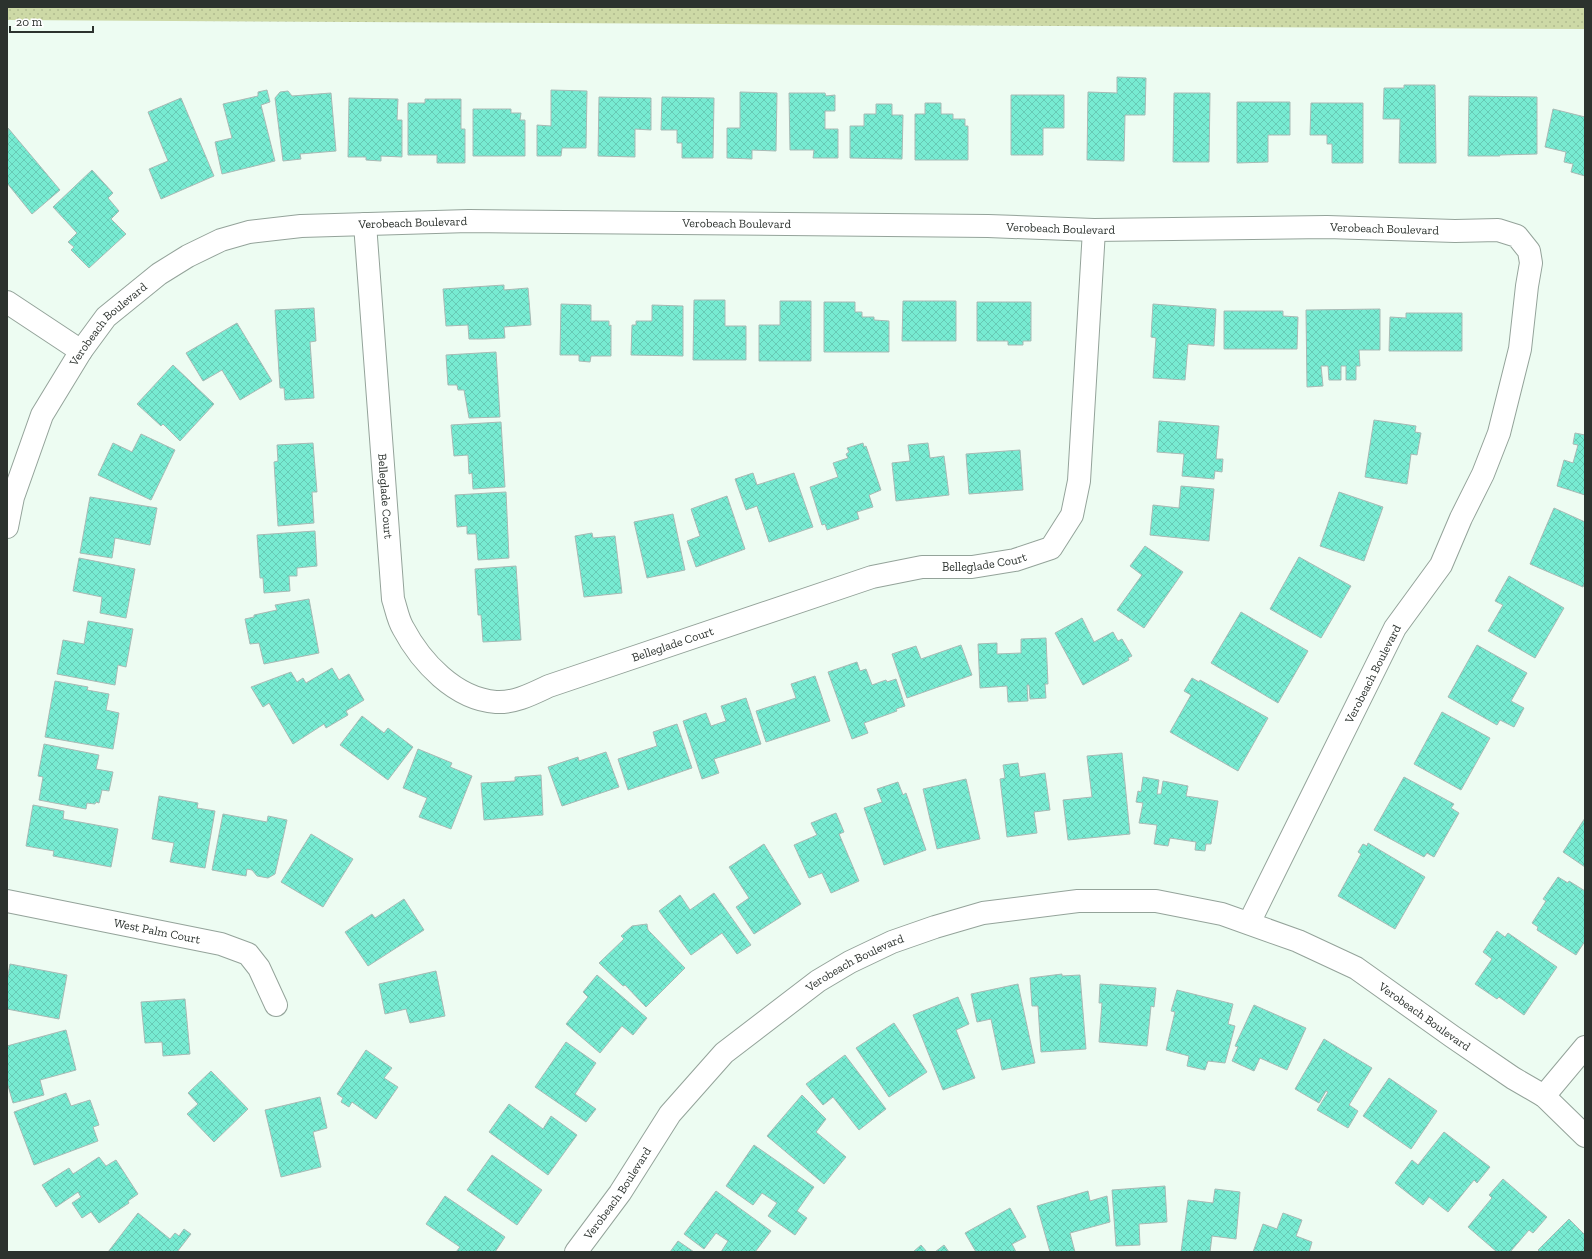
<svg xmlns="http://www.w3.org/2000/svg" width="1592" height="1259" font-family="'Zilla Slab',serif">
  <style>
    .park { fill: url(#park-dots) }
    .building { fill: url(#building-cross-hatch); stroke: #a8bab5 }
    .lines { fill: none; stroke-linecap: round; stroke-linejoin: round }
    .minor-casing { stroke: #94a39a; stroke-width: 24 }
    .minor { stroke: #fff; stroke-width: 22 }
    .labels { text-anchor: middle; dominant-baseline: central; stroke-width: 4; stroke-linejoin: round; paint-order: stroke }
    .street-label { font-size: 12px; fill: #2c322e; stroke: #fff }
  </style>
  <defs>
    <pattern id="park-dots" width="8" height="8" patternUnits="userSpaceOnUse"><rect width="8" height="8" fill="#cdd9a6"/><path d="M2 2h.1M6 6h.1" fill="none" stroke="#b0bb8f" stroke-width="1.8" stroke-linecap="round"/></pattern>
    <pattern id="building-cross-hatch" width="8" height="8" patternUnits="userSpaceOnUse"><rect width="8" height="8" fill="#77ebd2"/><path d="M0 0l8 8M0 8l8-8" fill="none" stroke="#67cab5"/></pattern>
  </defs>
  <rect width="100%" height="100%" fill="#edfcf2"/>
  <path class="park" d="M7 7H1585V29L7 20Z"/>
  <g class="building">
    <path d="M1117 77 1146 78 1145 115H1125L1124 161 1087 160 1088 92 1117 93Z"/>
    <path d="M1404 85H1435L1436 163H1399L1400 119H1383L1384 88H1404Z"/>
    <path d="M267 90 270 102 261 105 275 161 222 174 215 142 232 138 223 104 258 96V92Z"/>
    <path d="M551 90 587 91 586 148H562L561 156H537V125L551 126Z"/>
    <path d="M288 91 292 96 331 93 336 151 300 154 301 159 283 161 275 98 280 92Z"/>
    <path d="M740 92 777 93 776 151 752 150V159L727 158V128H740Z"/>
    <path d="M789 93H825L826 96 835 95V111H825V129H838V158H813L814 150H790Z"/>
    <path d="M1174 93H1210L1209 162H1173Z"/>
    <path d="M1011 95H1064V128H1043V155H1011Z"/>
    <path d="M1469 96 1537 97V154L1500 155V156H1468Z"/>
    <path d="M599 97 651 98V130L635 129V157L598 156Z"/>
    <path d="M662 97 714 98 713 158H682V143H677V130H661Z"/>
    <path d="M181 98 214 176 161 199 149 169 168 161 148 112Z"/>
    <path d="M349 98 398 99 397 120H402V157L381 156V161L366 160V157H348Z"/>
    <path d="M425 99H461V129H465V163H437V155H408V103H425Z"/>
    <path d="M1237 102H1290V135H1268V162L1237 163Z"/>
    <path d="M925 103H941V114H953V119H965V126H968V160H915V114H925Z"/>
    <path d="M1311 103H1363V163H1332V144H1327V135H1310Z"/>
    <path d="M876 104H892V115H903L902 159 850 158V126H864V114H876Z"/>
    <path d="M473 109H511V113H521L520 120H525V156H473Z"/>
    <path d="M1553 109 1585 117V176L1571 172 1573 164 1564 162 1566 152 1545 147Z"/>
    <path d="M8 128 60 190 32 214 7 183Z"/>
    <path d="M92 170 113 193 108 198 119 211 111 219 126 234 89 268 71 250 74 247 68 242 77 233 53 207Z"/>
    <path d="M504 285V290L528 288 531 325 504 327 505 338 484 339H469L468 325 446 326 443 289Z"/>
    <path d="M694 300H725V326H746V360H693Z"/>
    <path d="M780 301H811V361H759V325H780Z"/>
    <path d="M903 301H956V341H902Z"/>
    <path d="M824 302H855V312H862V317H874V320L889 321V352H824Z"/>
    <path d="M977 302H1031V341H1023V345H1008V341H977Z"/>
    <path d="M561 304 591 305V321H609V326L611 325V356H591L590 362 579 361V355H560Z"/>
    <path d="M1153 304 1216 309 1214 346 1188 344 1185 380 1153 378 1156 338 1151 337Z"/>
    <path d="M652 305 683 306V356L631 355 632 325H636V321H652Z"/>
    <path d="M314 308 316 341 310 342 314 398 285 400 284 388H280L275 310Z"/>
    <path d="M1380 309V350H1359L1360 366H1356V380H1346V366H1341V380H1329L1328 366H1321L1323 386 1307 387 1306 310Z"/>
    <path d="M1224 311H1283V316L1298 317 1297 349H1224Z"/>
    <path d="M1406 313H1462V351H1389L1390 317 1406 318Z"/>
    <path d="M237 323 272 381 240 400 222 370 203 381 186 353Z"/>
    <path d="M496 352 500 417 469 418 464 390H458L457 385H448L446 355Z"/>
    <path d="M173 365 214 404 180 441 163 424 161 426 137 404Z"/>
    <path d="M1374 420 1416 426 1415 432 1421 433 1417 455 1411 454 1407 484 1365 477Z"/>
    <path d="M1159 421 1219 426 1216 459H1223L1222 472 1215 471 1214 479 1182 476 1184 454 1157 452Z"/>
    <path d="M501 422 505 487 473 489 472 473 469 474 468 455 454 456 451 425Z"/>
    <path d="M1575 433 1585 435V495L1557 486 1564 460 1573 463 1578 445 1573 444Z"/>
    <path d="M141 434 175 450 151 500 98 475 113 443 132 452Z"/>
    <path d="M313 443 317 492H312L314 523 278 526 274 462 278 461 277 445Z"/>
    <path d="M863 443 864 447 866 446 881 490 869 495 873 507 857 512 859 519 827 530 825 524 822 525 810 487 838 477 833 463 848 458 846 454 849 452 847 448Z"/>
    <path d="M928 443 930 458 944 456 949 495 896 501 892 463 910 461 908 445Z"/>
    <path d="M1020 450 1023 490 969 494 966 454Z"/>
    <path d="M753 473 757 485 794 473 813 527 769 542 757 506 746 510 735 479Z"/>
    <path d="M1181 486 1214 489 1209 541 1150 535 1153 505 1179 508Z"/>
    <path d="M506 492 509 558 478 560 476 534H467V526L457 527 455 495Z"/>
    <path d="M1339 492 1383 507 1364 561 1320 546Z"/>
    <path d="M727 496 745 549 696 567 687 541 700 536 691 509Z"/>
    <path d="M90 497 157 508 150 545 115 538 112 558 80 553Z"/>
    <path d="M1554 508 1585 522V582L1583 587 1530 564Z"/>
    <path d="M673 514 685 570 647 578 634 522Z"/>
    <path d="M315 531 317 566 297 568V576H289L290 591 264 593 263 578H260L257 535Z"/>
    <path d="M592 533 593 538 615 536 622 593 584 597 575 536Z"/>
    <path d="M1145 546 1183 572 1144 628 1117 610 1142 575 1130 566Z"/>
    <path d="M1299 557 1351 586 1321 638 1270 609Z"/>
    <path d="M79 558 135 569 126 618 100 613 102 597 73 591Z"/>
    <path d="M516 566 521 640 483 642 481 615H478L475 569Z"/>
    <path d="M1509 576 1564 608 1535 658 1488 631 1503 605 1495 601Z"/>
    <path d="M309 599 319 653 264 664 259 643 250 644 245 619 254 617V615L277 610 275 605Z"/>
    <path d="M1241 612 1308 651 1278 703 1211 663Z"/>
    <path d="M1082 618 1094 642 1113 632 1118 641 1122 639 1132 656 1128 658 1129 660 1083 685 1055 633Z"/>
    <path d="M88 621 133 629 126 667 118 665 115 685 57 674 63 640 84 644Z"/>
    <path d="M1046 638 1048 684H1045L1046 698 1030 699 1029 685H1027L1028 701 1008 702 1007 686 980 688 978 644 997 643V654L1021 653V639Z"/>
    <path d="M961 645 972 675 907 698 892 654 916 646 921 659Z"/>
    <path d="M1477 645 1527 673 1511 701 1524 708 1514 727 1500 720 1497 725 1448 697Z"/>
    <path d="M857 662 860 671 866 669 872 685 886 680 887 682 896 679 905 706 896 709 897 711 864 723 868 733 852 739 828 672Z"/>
    <path d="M332 668 339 680 349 674 364 700 346 711 348 715 326 728 324 724 293 744 269 703 263 707 251 687 291 672 297 682 303 678 306 683Z"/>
    <path d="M815 676 830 721 766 742 756 711 796 698 791 684Z"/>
    <path d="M1192 678 1199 682 1200 680 1268 718 1238 771 1170 732 1191 695 1184 691Z"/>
    <path d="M55 681 88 687 87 690 109 694 106 710 119 713 113 749 45 737Z"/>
    <path d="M746 698 761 744 714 759 719 773 702 779 683 721 706 713 711 726 726 721 721 706Z"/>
    <path d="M1442 712 1490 738 1461 790 1414 764Z"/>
    <path d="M362 716 384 733 388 728 413 747 388 780 340 745Z"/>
    <path d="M677 724 692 768 628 790 618 759 657 746 653 732Z"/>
    <path d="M44 744 99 755 96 769 113 772 109 791 102 790 99 803 96 802 95 804 87 803 86 809 39 800 43 777 38 776Z"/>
    <path d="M418 749 452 763 450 767 472 776 451 829 419 817 427 798 403 788Z"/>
    <path d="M606 752 619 787 562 806 548 767 578 757 579 761Z"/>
    <path d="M1122 753 1130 834 1068 840 1063 800 1092 797 1087 756Z"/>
    <path d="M1018 763 1020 777 1045 773 1050 810 1034 812 1037 833 1007 837 1000 779 1005 778 1003 765Z"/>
    <path d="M541 775 543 815 484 820 481 783 515 781V777Z"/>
    <path d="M1143 777 1159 780 1157 794H1161L1163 781 1188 786 1186 796 1218 801 1211 844H1206L1205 851 1195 850 1196 842 1170 838 1168 846 1154 844 1157 825 1139 823 1143 803 1136 802 1138 791 1141 792Z"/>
    <path d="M1404 777 1454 804 1451 808 1459 813 1434 857 1427 853 1424 857 1374 830Z"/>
    <path d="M966 779 980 839 937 849 923 789Z"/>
    <path d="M898 782 903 795 906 793 926 850 884 865 864 808 882 802 877 789Z"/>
    <path d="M159 796 198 803 197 808 215 811 205 868 170 862 174 843 152 839Z"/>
    <path d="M33 805 64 811 63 819 118 829 111 867 53 856 54 851 26 846Z"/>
    <path d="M836 813 844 832 839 834 859 881 831 893 822 873 809 878 794 845 817 835 811 823Z"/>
    <path d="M223 814 267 822 268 816 287 820 275 874 268 878 257 876 252 870 247 869 246 876 212 870Z"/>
    <path d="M1585 818V867L1563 852Z"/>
    <path d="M311 834 353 859 323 907 281 882Z"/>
    <path d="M1368 843 1425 877 1395 929 1338 896 1361 854 1358 852 1363 844 1367 846Z"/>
    <path d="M764 844 801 904 754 934 736 907 749 898 729 867Z"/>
    <path d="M1558 877 1568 883 1569 881 1585 891V941L1576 955 1537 930 1538 927 1532 923 1546 901 1543 899Z"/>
    <path d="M714 893 751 945 737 954 722 933 691 955 659 911 680 895 690 910Z"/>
    <path d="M404 899 424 930 368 966 345 932 372 914 375 918Z"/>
    <path d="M647 924 648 930 685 968 646 1007 625 985 623 986 599 963 624 939 621 936 632 926Z"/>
    <path d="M1497 931 1505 937 1508 933 1557 967 1524 1015 1499 997 1497 999 1475 984 1492 959 1483 952Z"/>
    <path d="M10 964 67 975 59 1019 7 1009V981Z"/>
    <path d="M436 971 445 1016 410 1023 406 1009 385 1014 379 984Z"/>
    <path d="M1062 974V976L1080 975 1086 1049 1041 1052 1038 1006H1032L1030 978Z"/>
    <path d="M597 975 647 1018 633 1035 622 1026 600 1053 566 1024 588 997 583 992Z"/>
    <path d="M1018 984 1035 1063 1002 1070 991 1019 977 1022 971 994Z"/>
    <path d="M1100 984 1156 988 1154 1007 1151 1006 1147 1046 1099 1042 1102 1003H1099Z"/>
    <path d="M1177 990 1233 1004 1228 1024 1235 1026 1225 1063 1208 1061 1205 1070 1187 1066 1189 1056 1166 1050 1175 1012 1171 1011Z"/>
    <path d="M958 997 969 1024 956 1030 975 1078 943 1090 913 1015Z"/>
    <path d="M185 999 190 1054 163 1056 162 1042 145 1043 141 1002Z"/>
    <path d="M1254 1005 1306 1028 1287 1070 1260 1058 1254 1071 1232 1061 1238 1047 1235 1046Z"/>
    <path d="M894 1023 927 1072 889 1097 856 1048Z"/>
    <path d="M66 1030 76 1070 40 1080 44 1095 13 1103 7 1082V1046Z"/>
    <path d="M1324 1039 1372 1068 1349 1105 1358 1111 1348 1128 1317 1110 1328 1092 1326 1091 1319 1103 1295 1089Z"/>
    <path d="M566 1042 596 1063 575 1094 596 1109 586 1122 535 1087Z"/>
    <path d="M366 1050 392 1068 384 1078 398 1087 376 1119 352 1102 349 1107 341 1102 343 1098 337 1094Z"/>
    <path d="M845 1055 886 1109 859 1130 833 1097 823 1105 806 1084Z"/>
    <path d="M211 1071 248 1109 214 1142 187 1114 198 1104 188 1093Z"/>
    <path d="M1389 1078 1437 1111 1411 1149 1363 1116Z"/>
    <path d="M66 1093 71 1106 90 1100 99 1125 93 1127 98 1141 34 1165 14 1112Z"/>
    <path d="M802 1095 826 1119 816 1132 846 1157 824 1184 767 1136Z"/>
    <path d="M320 1097 327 1128 313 1132 321 1167 281 1177 265 1110Z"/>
    <path d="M509 1104 543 1129 551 1116 577 1135 548 1175 489 1132Z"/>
    <path d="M1444 1132 1490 1167 1477 1183 1474 1180 1448 1212 1429 1197 1423 1205 1395 1183 1412 1160 1418 1165Z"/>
    <path d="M754 1145 814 1187 797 1211 807 1218 795 1235 768 1216 777 1203 762 1193 753 1205 726 1186Z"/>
    <path d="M492 1155 542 1190 517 1225 467 1190Z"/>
    <path d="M99 1157 106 1166 116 1160 138 1194 128 1201 129 1203 99 1223 91 1212 82 1218 72 1203 81 1197 78 1192 56 1207 42 1185 69 1168 73 1174Z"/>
    <path d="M1503 1179 1547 1217 1533 1233 1529 1230 1510 1252H1497L1468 1227 1492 1198 1489 1195Z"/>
    <path d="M1165 1186 1167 1222 1139 1224 1140 1245 1116 1246 1112 1190Z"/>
    <path d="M1215 1189 1240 1192 1236 1239 1212 1236 1210 1252H1181L1188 1200 1213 1203Z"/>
    <path d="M716 1191 771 1231 755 1252H721L728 1241 716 1233 704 1249 684 1234Z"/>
    <path d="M1088 1191 1090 1201 1107 1196 1110 1222 1070 1233 1075 1252H1050L1037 1206Z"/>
    <path d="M445 1196 505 1237 495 1252H456L460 1247 426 1224Z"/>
    <path d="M1010 1208 1026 1237 1012 1244 1016 1252H976L965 1233Z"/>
    <path d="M138 1213 170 1239 175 1233 179 1236 184 1229 191 1234 177 1252H108Z"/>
    <path d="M1283 1213 1302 1220 1296 1236 1312 1242 1309 1252H1253L1263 1224 1277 1229Z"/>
    <path d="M1569 1219 1585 1235V1252H1540L1538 1250Z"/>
    <path d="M678 1241 694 1252H670Z"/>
    <path d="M921 1245 927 1252H913Z"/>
    <path d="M944 1245 949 1252H935Z"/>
  </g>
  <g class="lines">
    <defs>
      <g id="minor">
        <path id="s1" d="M365 224 393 599C396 608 398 620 403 628 421 662 455 699 496 702 515 703 532 694 549 686L872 577 922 567H972L1015 560 1051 548 1072 515 1079 481 1094 230"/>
        <path d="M7 302 81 351"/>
        <path id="s2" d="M7 527 13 497 42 415 81 351 106 317 159 274 188 256 221 240 249 232 301 226 469 221 988 226 1094 230 1327 227 1455 231 1498 230 1517 236 1529 251 1531 263 1527 286 1520 349 1499 433 1483 474 1461 518 1441 565 1395 628 1249 923"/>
        <path id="s3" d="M7 901 221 944 248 954 259 968 276 1005"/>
        <path d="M1544 1096 1585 1047"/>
        <path id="s4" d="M576 1252 620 1193 670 1114 724 1053 818 981 850 962 892 942 935 927 983 913 1078 901H1156L1222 914 1298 941 1356 968 1453 1037 1513 1078 1544 1096 1585 1136"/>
      </g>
    </defs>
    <use href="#minor" class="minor-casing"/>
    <use href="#minor" class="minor"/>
  </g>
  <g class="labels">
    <g class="street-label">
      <text stroke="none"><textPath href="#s2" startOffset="567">Verobeach Boulevard</textPath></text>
      <text stroke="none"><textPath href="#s2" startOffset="891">Verobeach Boulevard</textPath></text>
      <text stroke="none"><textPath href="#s2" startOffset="1215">Verobeach Boulevard</textPath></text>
      <text stroke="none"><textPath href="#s2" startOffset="1539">Verobeach Boulevard</textPath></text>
      <text stroke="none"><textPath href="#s2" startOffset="231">Verobeach Boulevard</textPath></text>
      <text stroke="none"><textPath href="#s1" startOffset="273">Belleglade Court</textPath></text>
      <text stroke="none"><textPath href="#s1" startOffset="1041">Belleglade Court</textPath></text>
      <text stroke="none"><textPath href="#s1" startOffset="717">Belleglade Court</textPath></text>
      <text transform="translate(1373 674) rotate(-63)">Verobeach Boulevard</text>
      <text stroke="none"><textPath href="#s3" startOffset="153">West Palm Court</textPath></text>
      <text stroke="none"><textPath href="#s4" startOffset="408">Verobeach Boulevard</textPath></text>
      <text stroke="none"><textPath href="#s4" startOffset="1016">Verobeach Boulevard</textPath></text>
      <text stroke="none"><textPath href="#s4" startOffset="72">Verobeach Boulevard</textPath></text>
    </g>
  </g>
  <rect width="1592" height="1259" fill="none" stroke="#2c322e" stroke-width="16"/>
  <path d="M10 26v6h83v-6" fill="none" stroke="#2c322e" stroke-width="2"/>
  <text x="16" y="26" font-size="12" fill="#2c322e" stroke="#ffffff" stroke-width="3" paint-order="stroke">20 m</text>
</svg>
